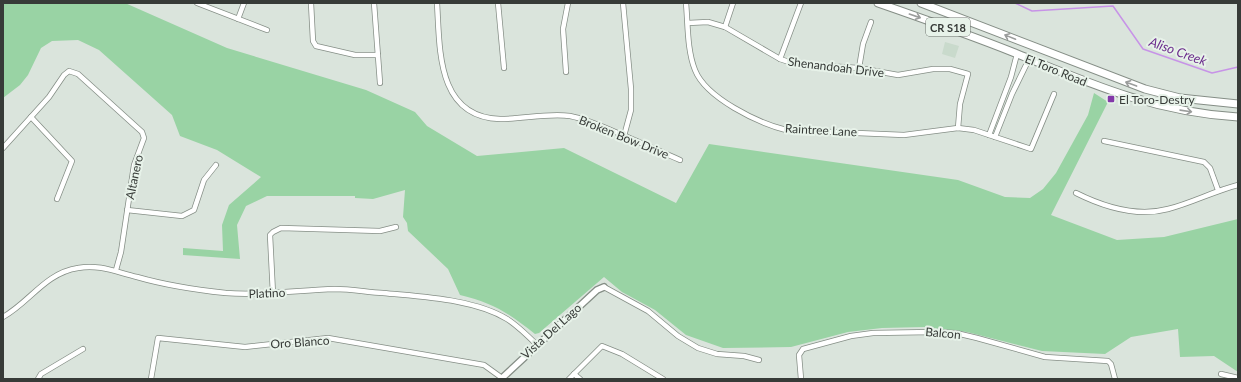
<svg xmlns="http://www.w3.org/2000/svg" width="1241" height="382" font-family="Lato,sans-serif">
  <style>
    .built { fill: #c9dacc }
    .green { fill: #99d3a4 }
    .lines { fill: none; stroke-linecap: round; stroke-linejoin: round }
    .stream { stroke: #c793e7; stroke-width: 1.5 }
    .minor-casing { stroke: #858e86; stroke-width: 6 }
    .tertiary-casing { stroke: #858e86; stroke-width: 8 }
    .primary-casing { stroke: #858e86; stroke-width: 9 }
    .minor { stroke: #fff; stroke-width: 4.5 }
    .tertiary { stroke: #fff; stroke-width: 5.5 }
    .primary { stroke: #fff; stroke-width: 7 }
    .oneway { stroke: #9b9d9c }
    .poi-dot { fill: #8338a9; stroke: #e7f2e9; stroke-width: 1.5 }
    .labels { text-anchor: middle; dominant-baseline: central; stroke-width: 4; stroke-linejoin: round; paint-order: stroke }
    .shield { fill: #e7f2e9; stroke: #6c726d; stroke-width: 1 }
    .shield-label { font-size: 11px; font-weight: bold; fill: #373b38 }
    .street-label { font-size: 12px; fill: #373b38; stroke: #e7f2e9 }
    .poi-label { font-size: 12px; fill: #373b38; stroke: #e7f2e9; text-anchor: start }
    .water-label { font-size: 13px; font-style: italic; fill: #6b2b8c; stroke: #e7f2e9 }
  </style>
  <rect width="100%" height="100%" fill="#dae4dc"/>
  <path class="built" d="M945 42 959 46 955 58 942 54Z"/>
  <path class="green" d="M3 3H125L227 48 366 90 415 112 427 126 477 156 564 148 676 203 709 144 958 180 1005 197 1030 198 1043 189 1056 173 1088 115 1094 93 1108 102 1051 215 1117 240 1164 237 1238 219V372L1214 356 1180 357 1178 329 1131 337 1105 354 1042 351 967 332 924 327 882 328 848 332 791 347 723 348 686 335 655 310 622 292 604 277 539 333 535 334C509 313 493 303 460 295L448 269 408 231 407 223 403 217 405 190 373 199 355 198V196H267L246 206 237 225 240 259 183 255V248L223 251 222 225 229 205 261 177 217 150 180 136 172 115 99 50 78 40 52 41 41 48 28 75 20 85 3 98Z"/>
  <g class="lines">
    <path class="stream" d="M1015 3 1032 11 1113 6 1143 49 1212 73 1238 67"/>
    <defs>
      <g id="minor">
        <path d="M197 3 267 30"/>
        <path d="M311 3 313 41 316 46 355 55H378"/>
        <path d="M374 3 380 83"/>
        <path d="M437 3C440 48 436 117 500 119 524 119 547 113 570 116 585 119 599 125 613 131 635 140 657 150 680 160"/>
        <path d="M498 3 504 68"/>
        <path d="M623 3 631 89V110L624 136"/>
        <path d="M686 3C688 25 687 50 695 70 706 98 758 123 786 130L904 135 958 128 974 130 1031 149 1054 94"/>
        <path d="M238 19 244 3"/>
        <path d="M688 23 708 22 725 27 780 59 795 64 859 68 898 75 933 69H950L968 74 960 104 958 128"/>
        <path d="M725 27 733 3"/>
        <path d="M780 59 801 3"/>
        <path d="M859 68 863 44 871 22"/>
        <path d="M566 72 563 29 568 3"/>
        <path d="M31 117 72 161 57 199"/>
        <path d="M989 135 1011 77 1017 54"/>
        <path d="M995 137 1012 94 1029 59"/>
        <path d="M1104 141 1204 162 1210 168 1218 190"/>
        <path d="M3 148 49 97 64 75 69 71 78 74 142 132 144 138 134 165 121 252 116 270"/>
        <path d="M1076 193C1104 207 1138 217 1168 209 1192 203 1214 191 1238 185"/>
        <path d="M127 210 182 216 194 210 204 180 216 165"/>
        <path d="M604 287 648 311 678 336 698 348 717 354 744 356 759 360"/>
        <path d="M273 294 270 235 273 232 281 228 380 231 396 227"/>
        <path d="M3 317C30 302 45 273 78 268 99 264 116 272 137 277 165 285 197 290 226 293 263 296 299 290 335 289 351 289 367 292 383 293 422 297 474 299 507 319 518 326 528 336 537 345"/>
        <path d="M574 374 580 379"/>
        <path d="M1221 374 1238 378"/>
        <path d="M38 379 41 374 83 349"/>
        <path d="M151 379 158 338 245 347 328 338 484 365 502 378"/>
        <path d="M569 379 602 346 622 354 663 379"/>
        <path d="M801 379 799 355 803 349 851 336 873 333 933 332 956 333 977 338 1045 357 1108 361 1111 364 1115 379"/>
      </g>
      <path id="tertiary" d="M501 379 597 290 604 287"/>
      <g id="primary">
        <path d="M878 3C924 19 970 35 1015 53 1091 84 1154 112 1238 117"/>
        <path d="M921 3 1145 89 1180 98 1238 104"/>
      </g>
    </defs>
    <use href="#minor" class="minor-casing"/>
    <use href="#tertiary" class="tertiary-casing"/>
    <use href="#primary" class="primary-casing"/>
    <use href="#minor" class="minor"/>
    <use href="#tertiary" class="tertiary"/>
    <use href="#primary" class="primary"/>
  </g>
  <defs><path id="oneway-shaft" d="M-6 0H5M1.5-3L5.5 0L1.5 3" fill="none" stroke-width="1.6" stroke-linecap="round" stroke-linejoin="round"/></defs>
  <g class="oneway">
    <use href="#oneway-shaft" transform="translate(915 16) rotate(19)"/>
    <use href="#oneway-shaft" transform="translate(1010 37) rotate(-158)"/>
    <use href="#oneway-shaft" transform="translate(1131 84) rotate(-160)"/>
    <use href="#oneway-shaft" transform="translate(1186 111) rotate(8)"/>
  </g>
  <rect class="poi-dot" x="1107" y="95" width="8" height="8" rx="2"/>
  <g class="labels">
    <rect class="shield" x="926" y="18" width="44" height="18" rx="3"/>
    <g class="shield-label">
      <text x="948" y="27">CR S18</text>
    </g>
    <g class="street-label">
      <text transform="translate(836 67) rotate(7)">Shenandoah Drive</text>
      <text transform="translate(1056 70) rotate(22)">El Toro Road</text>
      <text transform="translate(821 130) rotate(3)">Raintree Lane</text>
      <text transform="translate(624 137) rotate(22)">Broken Bow Drive</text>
      <text transform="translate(134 177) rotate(-78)">Altanero</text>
      <text transform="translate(267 293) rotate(-2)">Platino</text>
      <text transform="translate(551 331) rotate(-42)">Vista Del Lago</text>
      <text transform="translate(943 333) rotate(5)">Balcon</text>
      <text transform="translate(300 342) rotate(-4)">Oro Blanco</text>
    </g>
    <g class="poi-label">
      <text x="1119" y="99">El Toro-Destry</text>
    </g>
    <g class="water-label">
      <text transform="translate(1178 51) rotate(20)">Aliso Creek</text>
    </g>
  </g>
  <rect width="1241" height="382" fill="none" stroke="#373b38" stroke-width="8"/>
</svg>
